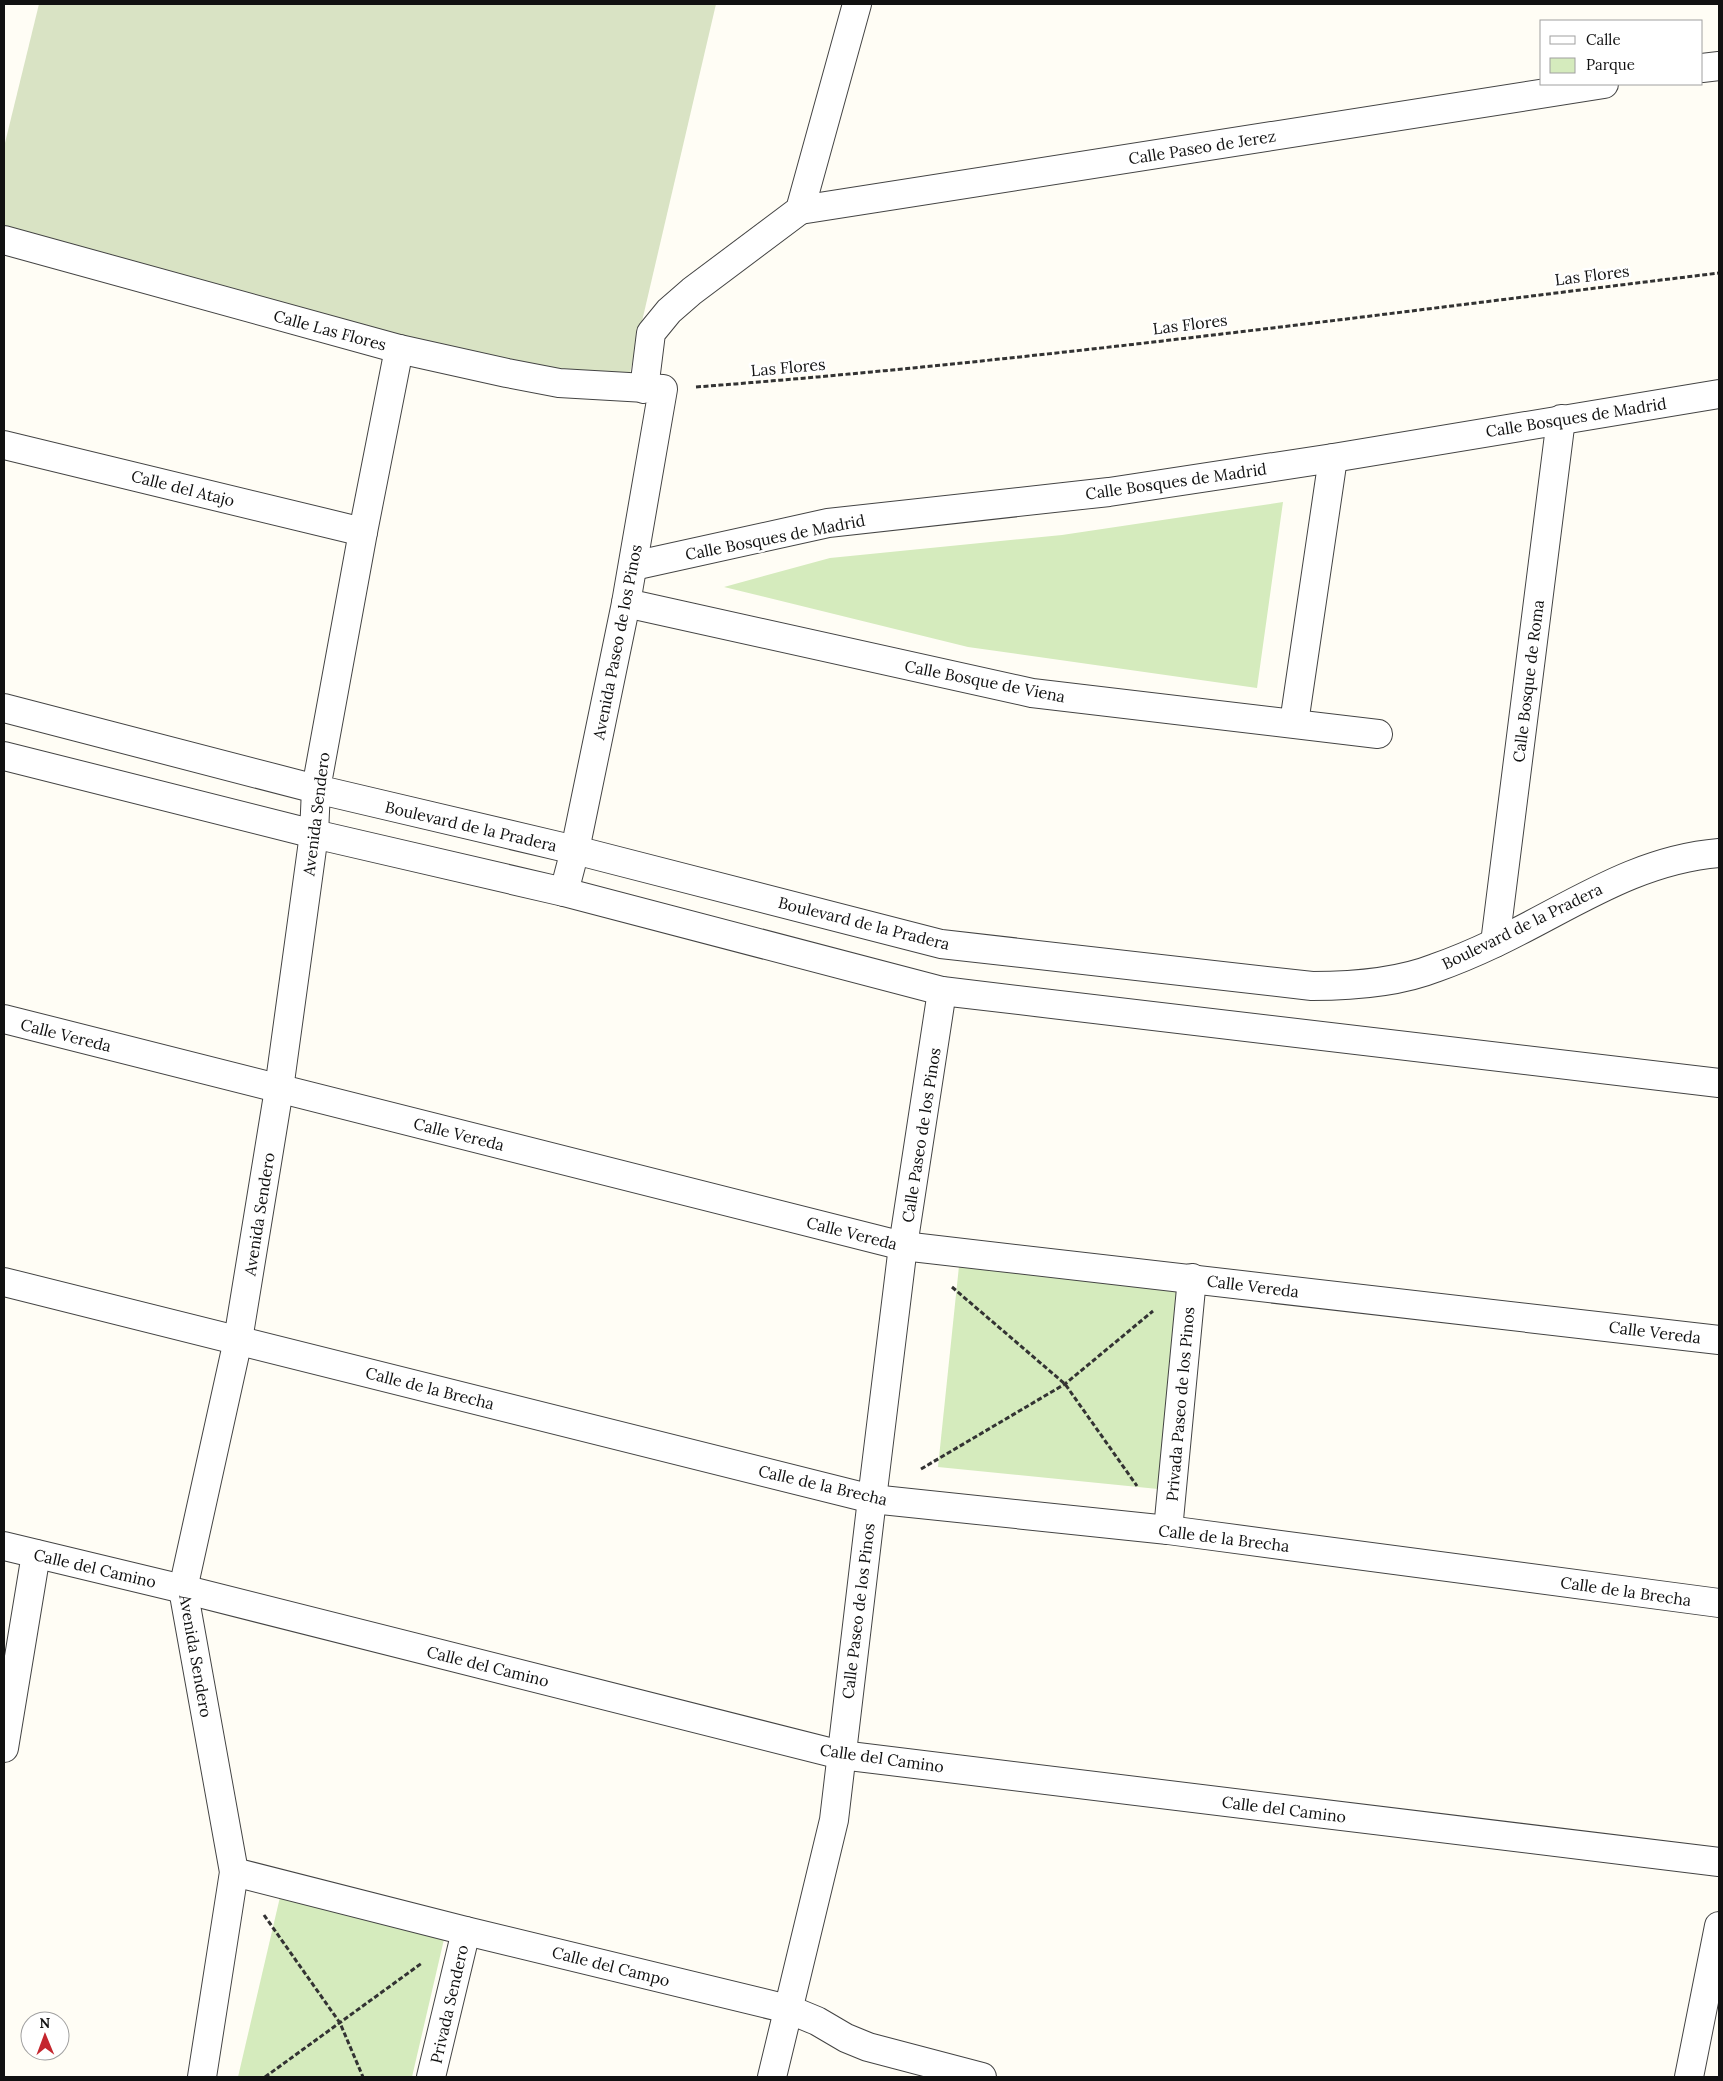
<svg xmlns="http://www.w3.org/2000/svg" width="1723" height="2081" font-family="Lora,serif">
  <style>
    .green { fill: #d5ebbd }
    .cemetery { fill: #d9e3c4 }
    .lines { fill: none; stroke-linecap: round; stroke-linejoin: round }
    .minor-casing { stroke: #444; stroke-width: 30 }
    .tertiary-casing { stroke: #444; stroke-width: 30 }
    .path { stroke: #333; stroke-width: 3; stroke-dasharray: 5 2.5; stroke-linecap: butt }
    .minor { stroke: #fff; stroke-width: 28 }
    .tertiary { stroke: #fff; stroke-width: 28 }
    .labels { text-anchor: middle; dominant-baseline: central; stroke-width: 5; stroke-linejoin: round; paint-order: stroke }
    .street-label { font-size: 16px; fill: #111; stroke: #fff }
  </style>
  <rect width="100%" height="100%" fill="#fffdf5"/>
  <g class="green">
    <path d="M1283 502 1257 688 968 647 724 587 830 558 1062 535Z"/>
    <path d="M959 1266 1189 1289 1168 1490 938 1467Z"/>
    <path d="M280 1897 445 1935 412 2077H238Z"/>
  </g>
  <path class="cemetery" d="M39 4H716L626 390 4 242V147Z"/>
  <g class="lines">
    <defs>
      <g id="minor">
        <path d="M1702 68 1719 66"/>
        <path d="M800 210 1604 84"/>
        <path d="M4 240 399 349 507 373 559 383 663 389 626 603 575 850 564 892"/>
        <path d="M399 349 363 532 316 789 575 850 941 944 1312 986C1352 986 1397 983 1435 968 1455 961 1476 952 1495 943 1569 908 1634 860 1719 853"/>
        <path d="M644 389 651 333 669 311 692 291 800 210 857 4"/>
        <path d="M4 445 363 532"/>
        <path d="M633 566 828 523 1109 492 1333 458 1719 394"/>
        <path d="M626 603 1032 693 1378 734"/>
        <path d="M1294 723 1333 458"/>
        <path d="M1495 943 1561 419"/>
        <path d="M4 1019 903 1246 1719 1340"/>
        <path d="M4 1282 872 1499 1168 1530 1719 1603"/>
        <path d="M1168 1530 1192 1278"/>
        <path d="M4 1546 183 1589 841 1755 1719 1862"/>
        <path d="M4 1748 36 1554"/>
        <path d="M234 1872 466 1931 788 2009 817 2021 846 2038 868 2047 982 2077"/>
        <path d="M202 2077 234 1872 183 1589 238 1340 279 1089 314 834 564 892 942 991 1719 1083"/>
        <path d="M431 2077 466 1931"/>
        <path d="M772 2077 834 1820 872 1499 903 1246 942 991"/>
        <path d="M1689 2077 1719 1926"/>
      </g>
      <path id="tertiary" d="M4 708 316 789 314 834 4 756"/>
    </defs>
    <use href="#minor" class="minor-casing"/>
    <use href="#tertiary" class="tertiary-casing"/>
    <g class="path">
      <path d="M696 387C1038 361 1379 314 1719 273"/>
      <path d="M952 1287 1065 1384 1137 1486"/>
      <path d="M921 1469 1065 1384 1153 1311"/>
      <path d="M264 1915 340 2023 363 2077"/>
      <path d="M265 2077 422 1963"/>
    </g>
    <use href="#minor" class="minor"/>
    <use href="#tertiary" class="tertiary"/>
  </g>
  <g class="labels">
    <g class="street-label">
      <text transform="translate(1202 147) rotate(-9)">Calle Paseo de Jerez</text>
      <text transform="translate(1592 275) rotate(-7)">Las Flores</text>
      <text transform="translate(1190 324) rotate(-7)">Las Flores</text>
      <text transform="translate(330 330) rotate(15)">Calle Las Flores</text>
      <text transform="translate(788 367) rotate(-5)">Las Flores</text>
      <text transform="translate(1576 417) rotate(-9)">Calle Bosques de Madrid</text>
      <text transform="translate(1176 481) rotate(-8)">Calle Bosques de Madrid</text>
      <text transform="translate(183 488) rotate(14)">Calle del Atajo</text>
      <text transform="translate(775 537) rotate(-11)">Calle Bosques de Madrid</text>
      <text transform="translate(617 642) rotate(-79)">Avenida Paseo de los Pinos</text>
      <text transform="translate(985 681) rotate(11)">Calle Bosque de Viena</text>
      <text transform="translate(1528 681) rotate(-83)">Calle Bosque de Roma</text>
      <text transform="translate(316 814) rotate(-83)">Avenida Sendero</text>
      <text transform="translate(471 826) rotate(13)">Boulevard de la Pradera</text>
      <text transform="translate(864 923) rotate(14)">Boulevard de la Pradera</text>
      <text transform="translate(1522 926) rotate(-26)">Boulevard de la Pradera</text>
      <text transform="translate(66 1035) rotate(14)">Calle Vereda</text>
      <text transform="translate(459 1134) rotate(14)">Calle Vereda</text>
      <text transform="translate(921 1135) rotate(-81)">Calle Paseo de los Pinos</text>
      <text transform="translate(259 1214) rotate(-81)">Avenida Sendero</text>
      <text transform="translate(852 1233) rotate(14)">Calle Vereda</text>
      <text transform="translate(1253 1286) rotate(7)">Calle Vereda</text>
      <text transform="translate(1655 1332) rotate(7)">Calle Vereda</text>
      <text transform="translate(430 1388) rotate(14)">Calle de la Brecha</text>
      <text transform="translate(1180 1404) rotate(-85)">Privada Paseo de los Pinos</text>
      <text transform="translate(823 1485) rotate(13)">Calle de la Brecha</text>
      <text transform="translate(1224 1538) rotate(7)">Calle de la Brecha</text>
      <text transform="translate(95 1568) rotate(13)">Calle del Camino</text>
      <text transform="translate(1626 1591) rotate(8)">Calle de la Brecha</text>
      <text transform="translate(858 1611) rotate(-83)">Calle Paseo de los Pinos</text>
      <text transform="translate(196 1656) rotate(80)">Avenida Sendero</text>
      <text transform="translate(488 1666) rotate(14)">Calle del Camino</text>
      <text transform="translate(882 1758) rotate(8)">Calle del Camino</text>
      <text transform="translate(1284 1809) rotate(7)">Calle del Camino</text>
      <text transform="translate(611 1966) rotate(14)">Calle del Campo</text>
      <text transform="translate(449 2004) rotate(-77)">Privada Sendero</text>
    </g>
  </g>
  <rect width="1723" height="2081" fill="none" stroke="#111111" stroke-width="10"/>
  <rect x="1540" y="20" width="162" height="65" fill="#ffffff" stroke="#a0a0a0"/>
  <rect x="1550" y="36" width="25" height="8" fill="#ffffff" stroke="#a0a0a0"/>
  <text x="1586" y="45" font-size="15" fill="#111111">Calle</text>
  <rect x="1550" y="58" width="25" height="15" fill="#d5ebbd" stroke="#a0a0a0"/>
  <text x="1586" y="70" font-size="15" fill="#111111">Parque</text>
  <g transform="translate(45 2036) rotate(359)"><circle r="24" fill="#ffffff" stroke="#a0a0a0"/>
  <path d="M0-4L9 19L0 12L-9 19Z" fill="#c4262e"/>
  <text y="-8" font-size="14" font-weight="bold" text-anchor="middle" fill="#111111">N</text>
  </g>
</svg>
